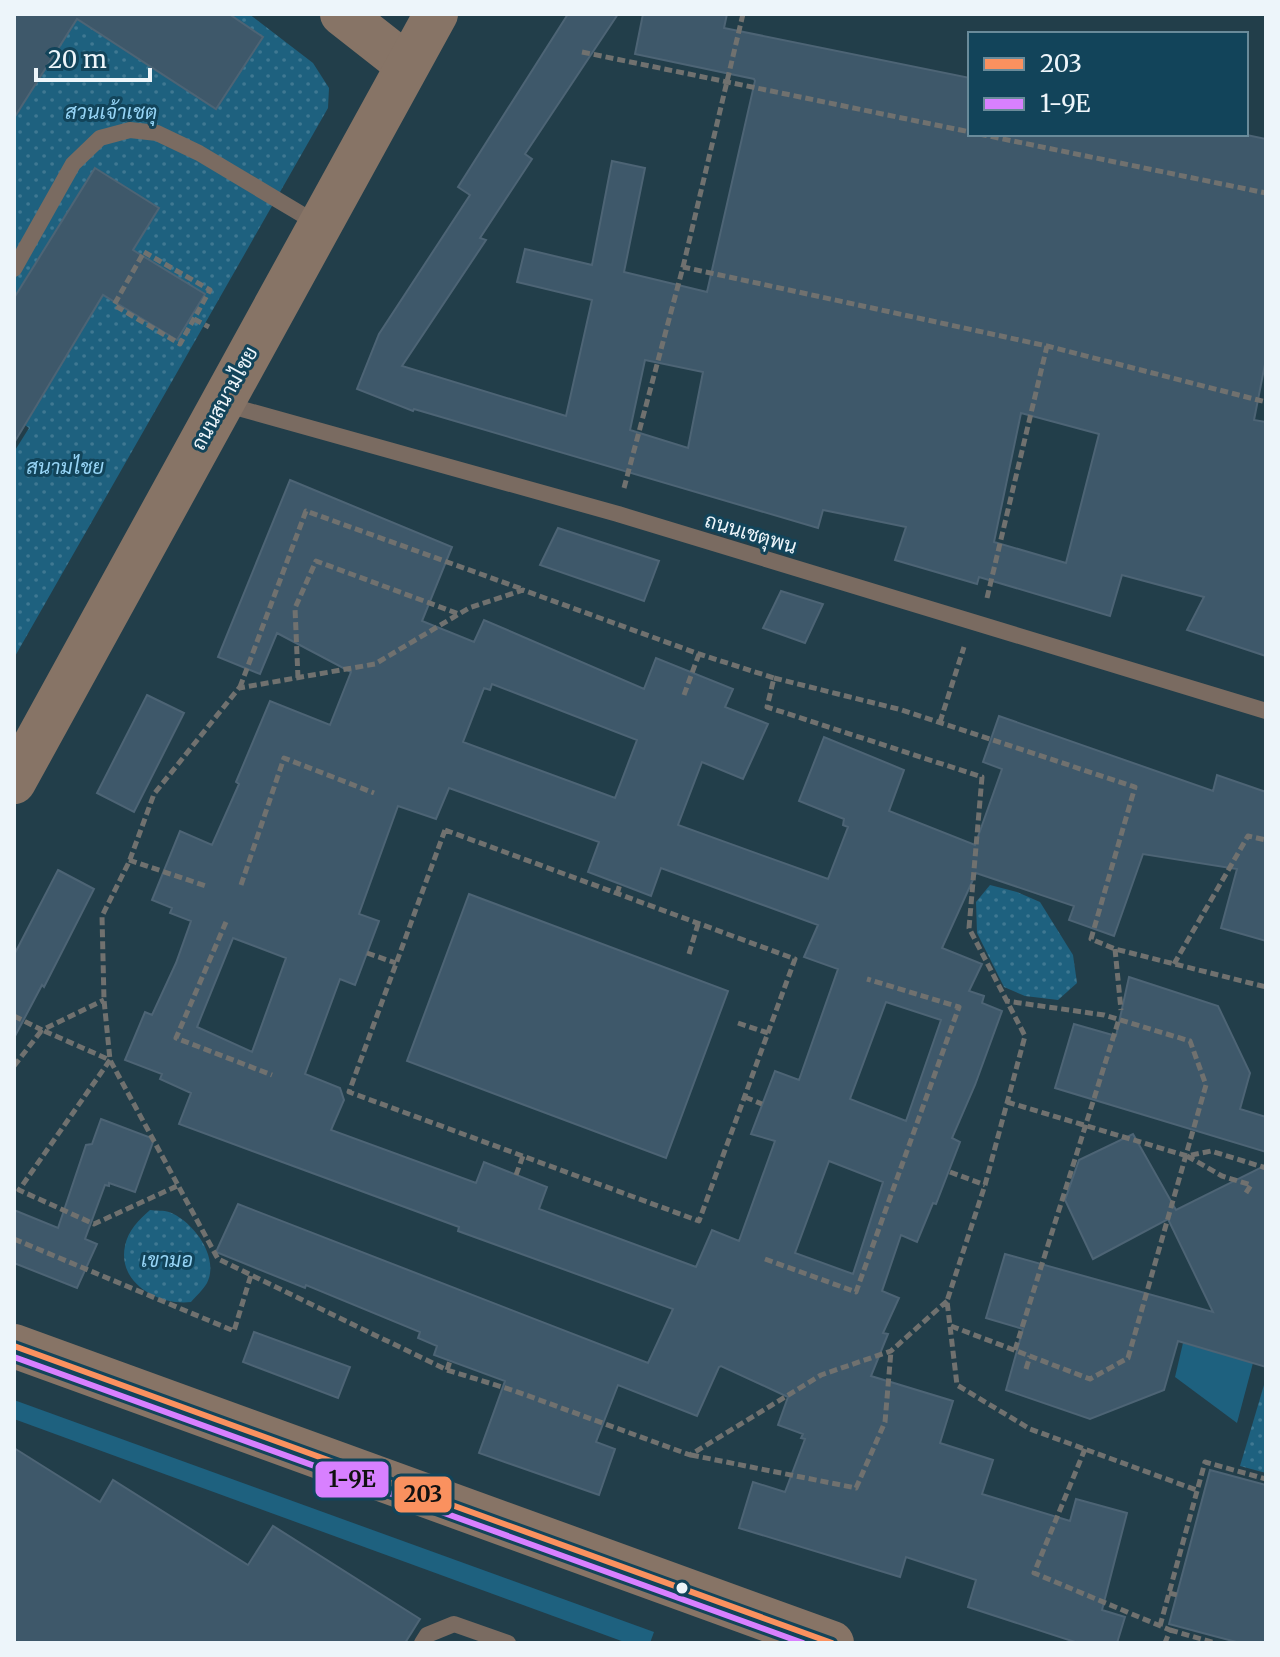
<svg xmlns="http://www.w3.org/2000/svg" width="1280" height="1657" font-family="Merriweather,Sarabun,serif">
  <style>
    .grass { fill: #1e617f }
    .garden { fill: url(#garden-dots) }
    .building { fill: #3e586a; stroke: #4d6475; stroke-width: 2; fill-rule: evenodd }
    .lines { fill: none; stroke-linecap: round; stroke-linejoin: round }
    .path { stroke: #70716f; stroke-width: 5; stroke-dasharray: 8 4; stroke-linecap: butt }
    .lane { stroke: #7a6b61; stroke-width: 16 }
    .secondary { stroke: #877466; stroke-width: 44 }
    .bus-1-casing { stroke: #12445a; stroke-width: 12 }
    .bus-2-casing { stroke: #12445a; stroke-width: 12 }
    .bus-1 { stroke: #fa915f; stroke-width: 6 }
    .bus-2 { stroke: #d880ff; stroke-width: 6 }
    .bus-dot { fill: #edf5fa; stroke: #12445a; stroke-width: 3 }
    .labels { text-anchor: middle; dominant-baseline: central; stroke-width: 6; stroke-linejoin: round; paint-order: stroke }
    .park-label { font-size: 20px; font-style: italic; fill: #96d4f5; stroke: #12445a }
    .street-label { font-size: 20px; fill: #edf5fa; stroke: #12445a }
    .line-badge { stroke: #12445a; stroke-width: 3 }
    .pale-badge-label { font-size: 22px; text-anchor: middle; font-weight: bold; fill: #111 }
  </style>
  <defs>
    <pattern id="garden-dots" width="8" height="8" patternUnits="userSpaceOnUse" patternTransform="scale(2)"><rect width="8" height="8" fill="#1e617f"/><path d="M2 2h.1M6 6h.1" fill="none" stroke="#3f7892" stroke-width="1.8" stroke-linecap="round"/></pattern>
  </defs>
  <rect width="100%" height="100%" fill="#223e4a"/>
  <g class="grass">
    <path d="M1183 1343 1253 1363 1237 1423 1175 1377Z"/>
    <path d="M14 1400 654 1632 650 1643H627L14 1419Z"/>
  </g>
  <g class="garden">
    <path d="M14 14H249L313 63 329 88 328 108 14 658V452L29 428 14 417Z"/>
    <path d="M990 885 1017 892 1040 902 1073 955 1077 983 1058 1000 1025 996 1004 987 977 933 976 902Z"/>
    <path d="M150 1210C156 1211 164 1210 169 1212 193 1221 220 1257 207 1283 203 1290 196 1296 191 1302 159 1306 117 1283 125 1246 128 1230 139 1220 150 1210Z"/>
    <path d="M1264 1385 1266 1386V1473L1240 1466Z"/>
  </g>
  <g class="building">
    <path d="M14 14H229L263 37 216 109 77 19 14 118Z"/>
    <path d="M568 14H618L525 154 532 159 480 238 486 240 402 366 566 416 592 300 517 282 525 249 592 265 612 161 645 168 624 272 707 292 755 81 754 79 635 54 643 14H727L724 28 970 78V134H1242L1266 139V359L1254 420 1266 422V656L1187 630 1204 597 1122 575 1110 616 979 577 977 584 895 560 906 527 823 510 818 528 414 409 413 411 357 389 379 334 470 195 458 187ZM645 360 703 372 688 448 630 430ZM1021 413 1099 434 1066 563 994 542Z"/>
    <path d="M95 168 159 208 133 250 205 294 177 340 103 295 14 443V298Z"/>
    <path d="M290 480 452 547 422 621 474 642 484 620 644 689 656 658 733 689 725 707 768 724 743 779 702 762 678 825 828 879 848 827 843 825 844 819 799 801 824 737 904 770 889 811 975 845 1002 769 983 762 999 716 1213 791 1217 775 1266 792V941L1221 928 1237 869 1143 854 1114 936 1069 920 1074 906 976 873 942 948 982 964 969 991 984 996 982 1003 1002 1011 975 1085 952 1138 960 1142 936 1204 933 1203 917 1242 901 1235 882 1291 899 1298 883 1333 888 1334 871 1376 953 1401 940 1443 993 1460 982 1494 1070 1521 1076 1499 1127 1513 1102 1610 1125 1617 1117 1643H1078L968 1607 976 1580 906 1557 900 1577 739 1528 753 1482 785 1492 805 1439 801 1438 803 1434 778 1425 788 1397 721 1366 719 1367 697 1416 618 1385 596 1442 615 1449 599 1495 479 1453 505 1381 434 1355 437 1346 418 1338 420 1332 306 1285 305 1288 216 1252 238 1204 648 1363 673 1309 458 1231 459 1227 179 1124 191 1093 160 1079 162 1074 125 1060 145 1012 152 1015 176 963 191 921 170 913 172 908 152 900 180 831 212 845 239 784 236 782 270 701 330 725 351 672 277 633 260 674 218 657ZM492 684 637 740 615 798 463 742 484 688 490 690ZM449 788 599 842 588 872 620 884 651 896 661 868 818 925 804 957 838 969 799 1080 775 1071 751 1134 775 1141 739 1241 712 1230 696 1267 539 1209 547 1187 484 1162 476 1183 331 1130 344 1100 340 1088 305 1074 340 979 355 985 379 921 359 914 398 806 436 819ZM233 938 286 958 252 1052 197 1027ZM886 1002 941 1020 906 1121 850 1099ZM829 1161 883 1182 853 1274 795 1253Z"/>
    <path d="M558 528 659 561 644 601 540 565Z"/>
    <path d="M781 591 823 604 805 643 763 628Z"/>
    <path d="M147 695 184 713 134 812 97 793Z"/>
    <path d="M58 870 94 889 44 987 42 985 14 1038V955Z"/>
    <path d="M469 894 728 991 666 1158 407 1061Z"/>
    <path d="M1129 977 1218 1006 1250 1073 1240 1109 1266 1117V1152L1055 1088 1074 1024 1116 1036Z"/>
    <path d="M101 1119 154 1139 135 1192 109 1183V1186L105 1185 85 1239 97 1244 77 1288 14 1263V1210L58 1228 86 1145 92 1144Z"/>
    <path d="M1133 1134 1176 1210 1266 1165V1367L1178 1341 1164 1390 1090 1419 1006 1390 1023 1329 986 1318 1005 1254 1213 1312 1168 1219 1093 1259 1065 1200 1079 1160Z"/>
    <path d="M254 1332 350 1367 338 1398 243 1362Z"/>
    <path d="M14 1448 100 1502 113 1480 248 1565 273 1526 420 1619 405 1643H14Z"/>
    <path d="M1210 1470 1266 1485V1643H1240L1169 1624Z"/>
  </g>
  <g class="lines">
    <g class="path">
      <path d="M582 52 970 132"/>
      <path d="M979 134 1266 193"/>
      <path d="M144 252 210 290 180 344 114 305Z"/>
      <path d="M683 267 743 14"/>
      <path d="M194 319 209 327"/>
      <path d="M624 488 683 267 1047 346 1266 402"/>
      <path d="M987 598 1047 346"/>
      <path d="M298 678 295 608 316 561 459 614"/>
      <path d="M774 678 902 710 1135 787 1091 939 1115 949 1266 987"/>
      <path d="M240 687 306 511 522 589"/>
      <path d="M684 695 699 654"/>
      <path d="M940 722 964 647"/>
      <path d="M445 830 795 959 699 1221 349 1092Z"/>
      <path d="M129 860 206 886"/>
      <path d="M241 885 284 758 374 793"/>
      <path d="M617 894 620 884"/>
      <path d="M226 922 176 1038 272 1075"/>
      <path d="M1115 949 1121 1010"/>
      <path d="M367 953 396 963"/>
      <path d="M689 954 698 924"/>
      <path d="M1174 964 1248 836 1266 840"/>
      <path d="M14 1016 42 1030 104 1000"/>
      <path d="M738 1023 768 1033"/>
      <path d="M14 1066 42 1030 110 1060 19 1190 94 1224 177 1186"/>
      <path d="M745 1097 762 1104"/>
      <path d="M1007 1102 1187 1156 1211 1151 1266 1168"/>
      <path d="M1187 1156 1222 1176 1251 1185 1244 1196"/>
      <path d="M950 1172 985 1185"/>
      <path d="M516 1175 523 1156"/>
      <path d="M14 1239 234 1331 251 1275"/>
      <path d="M765 1259 856 1292 959 1007 867 979"/>
      <path d="M947 1301 891 1351 821 1375 690 1455 515 1391 447 1370 218 1259 110 1060 104 1000 102 916 129 862 154 794 239 688 375 664 469 608 523 590 699 654 774 678 767 707 982 777 969 928 1025 1036 985 1185 947 1301 957 1385 1030 1429 1199 1491"/>
      <path d="M951 1326 1090 1379 1128 1358 1206 1085 1190 1041 1104 1015 1006 1001"/>
      <path d="M1015 1350 1119 1019"/>
      <path d="M1026 1369 1030 1356"/>
      <path d="M447 1370 450 1361"/>
      <path d="M1085 1449 1034 1573 1170 1630 1165 1643"/>
      <path d="M691 1455 856 1488 885 1422 891 1351"/>
      <path d="M1169 1593 1177 1595"/>
      <path d="M1160 1626 1205 1462 1266 1479"/>
      <path d="M1170 1630 1215 1643"/>
    </g>
    <g class="lane">
      <path d="M14 269 73 164 100 138 130 130 157 133 199 153 318 224"/>
      <path d="M224 404 618 514 1266 711"/>
      <path d="M422 1643 427 1635 454 1624 508 1643"/>
    </g>
    <g class="secondary">
      <path d="M342 14 407 65"/>
      <path d="M14 782 436 14"/>
      <path d="M14 1346 832 1643"/>
    </g>
    <defs>
      <path id="bus-1" d="M14 1346 832 1643"/>
      <path id="bus-2" d="M14 1357 803 1643"/>
    </defs>
    <use href="#bus-1" class="bus-1-casing"/>
    <use href="#bus-2" class="bus-2-casing"/>
    <use href="#bus-1" class="bus-1"/>
    <use href="#bus-2" class="bus-2"/>
  </g>
  <circle class="bus-dot" cx="682" cy="1588" r="7"/>
  <g class="labels">
    <g class="park-label">
      <text x="111" y="111">สวนเจ้าเชตุ</text>
      <text x="65" y="466">สนามไชย</text>
      <text x="167" y="1259">เขามอ</text>
    </g>
    <g class="street-label">
      <text transform="translate(224 398) rotate(-61)">ถนนสนามไชย</text>
      <text transform="translate(751 533) rotate(17)">ถนนเชตุพน</text>
    </g>
  </g>
  <g class="line-badge">
    <rect x="314" y="1460" width="76" height="39" rx="8" fill="#d880ff"/>
    <rect x="393" y="1475" width="60" height="39" rx="8" fill="#fa915f"/>
  </g>
  <g class="pale-badge-label">
    <text x="352" y="1487">1-9E</text>
    <text x="423" y="1502">203</text>
  </g>
  <rect width="1280" height="1657" fill="none" stroke="#edf5fa" stroke-width="32"/>
  <rect x="968" y="32" width="280" height="104" fill="#12445a" stroke="#6a8b9a" stroke-width="2"/>
  <rect x="984" y="58" width="40" height="12" fill="#fa915f" stroke="#6a8b9a" stroke-width="2"/>
  <text x="1040" y="72" font-size="24" fill="#edf5fa">203</text>
  <rect x="984" y="98" width="40" height="12" fill="#d880ff" stroke="#6a8b9a" stroke-width="2"/>
  <text x="1040" y="112" font-size="24" fill="#edf5fa">1-9E</text>
  <path d="M36 68v12h114v-12" fill="none" stroke="#edf5fa" stroke-width="4"/>
  <text x="48" y="68" font-size="24" fill="#edf5fa" stroke="#12445a" stroke-width="6" paint-order="stroke">20 m</text>
</svg>
